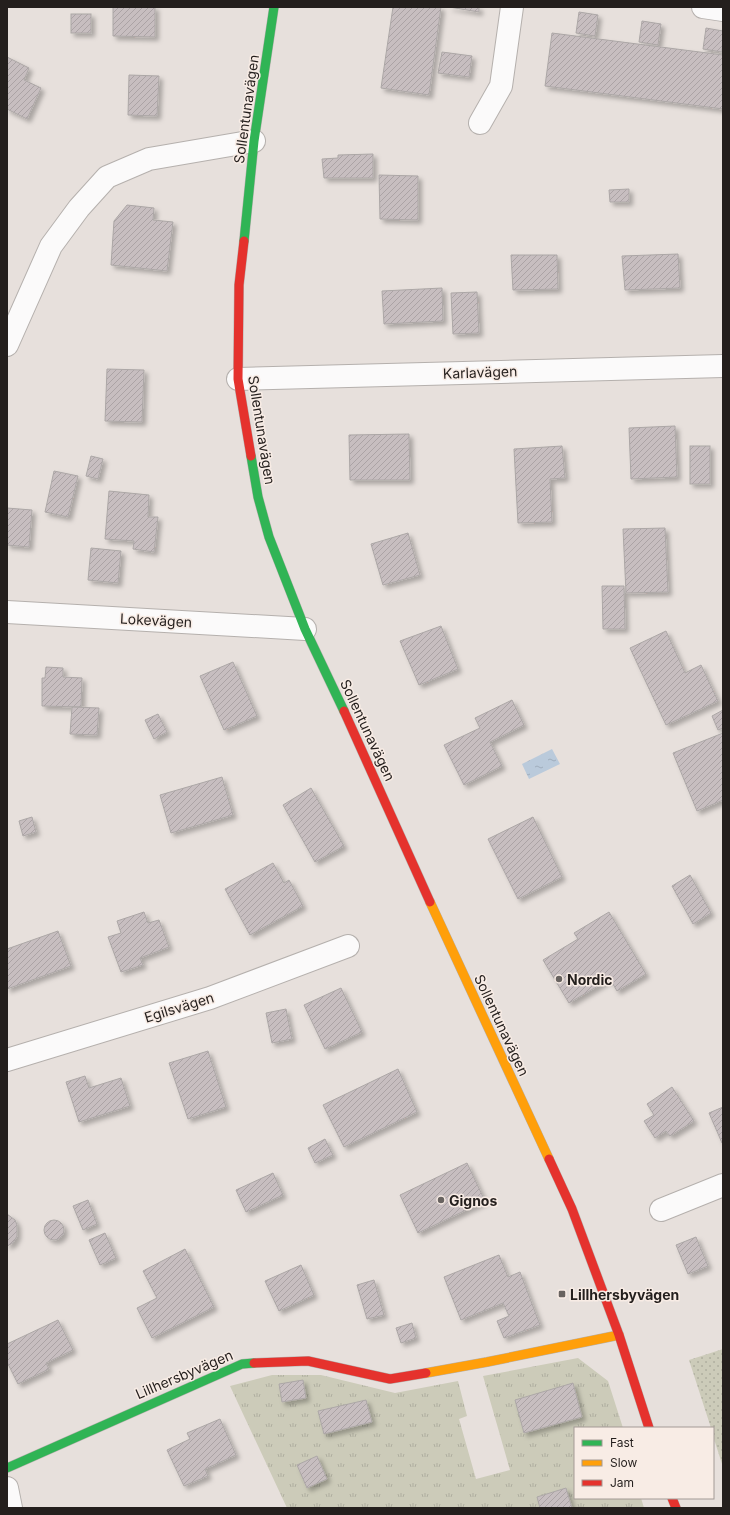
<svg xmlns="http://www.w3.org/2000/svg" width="730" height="1515" font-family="Inter,sans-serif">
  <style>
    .grass { fill: url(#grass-tufts) }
    .park { fill: url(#park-dots) }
    .water { fill: url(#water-ripples) }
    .building { fill: url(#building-hatch); stroke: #aca7a6; filter: url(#shadow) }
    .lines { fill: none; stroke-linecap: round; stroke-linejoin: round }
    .street-casing { stroke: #b5b0ad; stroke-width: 24 }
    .fast-casing { stroke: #b5b0ad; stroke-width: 10 }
    .slow-casing { stroke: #b5b0ad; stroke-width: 10 }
    .jam-casing { stroke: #b5b0ad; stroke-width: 10 }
    .street { stroke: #fbfafa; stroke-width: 22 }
    .fast { stroke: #30b455; stroke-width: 9 }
    .slow { stroke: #ff9f0a; stroke-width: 9 }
    .jam { stroke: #e5322d; stroke-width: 9 }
    .poi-dot { fill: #686360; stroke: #f8ece5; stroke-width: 1.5 }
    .labels { text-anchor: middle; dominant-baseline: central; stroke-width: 3; stroke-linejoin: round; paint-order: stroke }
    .street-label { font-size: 14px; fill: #241f1d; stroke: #f8ece5 }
    .poi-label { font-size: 14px; font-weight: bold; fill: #241f1d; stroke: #f8ece5; text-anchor: start }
  </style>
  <defs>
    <pattern id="grass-tufts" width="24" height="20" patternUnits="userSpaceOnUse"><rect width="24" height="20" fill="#cccbb9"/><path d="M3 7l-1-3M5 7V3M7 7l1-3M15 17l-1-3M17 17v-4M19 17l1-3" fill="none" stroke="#afae9f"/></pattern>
    <pattern id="park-dots" width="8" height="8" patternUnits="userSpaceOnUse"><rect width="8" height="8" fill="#cccbb9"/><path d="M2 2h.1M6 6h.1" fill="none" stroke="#afae9f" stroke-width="1.8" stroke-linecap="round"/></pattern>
    <pattern id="water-ripples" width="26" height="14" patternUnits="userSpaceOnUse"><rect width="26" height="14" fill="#bacadb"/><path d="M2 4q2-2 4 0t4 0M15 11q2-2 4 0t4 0" fill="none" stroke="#a0adbc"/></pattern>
    <pattern id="building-hatch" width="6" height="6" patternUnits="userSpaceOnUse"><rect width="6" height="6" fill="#c7bec0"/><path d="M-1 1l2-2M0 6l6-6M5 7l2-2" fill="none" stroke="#aba3a5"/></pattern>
    <filter id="shadow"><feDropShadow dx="3.5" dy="3.5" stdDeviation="2" flood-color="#0004"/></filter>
  </defs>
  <rect width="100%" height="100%" fill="#e7e0dc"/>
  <path class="grass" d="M578 1358 608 1381 623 1428H575V1498H641L644 1508H287L230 1386 272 1375H321L395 1393 458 1381 467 1416 459 1419 476 1479 510 1470 483 1376Z"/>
  <path class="park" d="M723 1349V1467L713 1436V1428H711L689 1360Z"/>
  <path class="water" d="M552 749 560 764 529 779 522 764Z"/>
  <g class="building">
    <path d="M113 7H155V37L113 36Z"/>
    <path d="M393 7H441L429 95 381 88Z"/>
    <path d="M449 7H479V12Z"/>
    <path d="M579 12 598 15 595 36 576 33Z"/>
    <rect x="71" y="14" width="20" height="19"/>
    <path d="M642 21 661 24 658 45 639 42Z"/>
    <path d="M706 28 723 31 722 52 703 49Z"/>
    <path d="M552 33 723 55V109L545 86Z"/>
    <path d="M442 52 472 56 469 77 438 73Z"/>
    <path d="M7 57 29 68 24 80 41 88 27 119 7 109Z"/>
    <path d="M129 75 159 76 157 116 128 115Z"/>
    <path d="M373 154V178H324L322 159 338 158V155Z"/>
    <path d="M379 175 418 176V220L380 219Z"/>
    <path d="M629 189V202H610L609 190Z"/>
    <path d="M127 205 154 208 153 220 173 222 167 271 111 265 114 221Z"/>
    <path d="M678 254 680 288 625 290 622 256Z"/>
    <path d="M511 255H557L558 289 513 290Z"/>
    <path d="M442 288 443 321 384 324 382 291Z"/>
    <path d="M477 292 479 333 453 334 451 293Z"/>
    <path d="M107 369 144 370 142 422 105 421Z"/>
    <path d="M675 426 677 477 631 479 629 428Z"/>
    <path d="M409 434 410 480H350L349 435Z"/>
    <path d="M562 446 565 478 550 479 552 522 518 523 514 449Z"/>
    <rect x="690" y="446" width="20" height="38"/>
    <path d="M91 456 103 459 98 479 86 476Z"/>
    <path d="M54 471 78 476 68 517 45 512Z"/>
    <path d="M109 491 149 495 148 517H158L154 552 133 549 134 541 105 539Z"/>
    <path d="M7 508 32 510 29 547 7 545Z"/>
    <path d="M665 528 668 592 626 593 623 529Z"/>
    <path d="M408 533 420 575 383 585 371 544Z"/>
    <path d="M91 548 121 551 118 583 88 580Z"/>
    <path d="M602 586H624L625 629H603Z"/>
    <path d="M441 626 458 669 419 685 400 641Z"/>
    <path d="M666 631 685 673 701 665 718 701 666 725 630 648Z"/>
    <path d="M233 662 257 716 224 730 200 676Z"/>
    <path d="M46 667 63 668V677L82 678 81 707 42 706V678H45Z"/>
    <path d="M512 700 524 725 490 742 502 766 464 785 444 745 480 728 475 718Z"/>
    <path d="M72 707 99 708 97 735 70 734Z"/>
    <path d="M723 710V728L718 730 712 716Z"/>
    <path d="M158 714 167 732 154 739 145 720Z"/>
    <path d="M723 733V800L697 811 673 753Z"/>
    <path d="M222 777 233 815 171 833 160 795Z"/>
    <path d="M311 788 344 846 315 862 283 805Z"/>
    <path d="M32 817 36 832 23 836 19 821Z"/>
    <path d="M533 817 562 877 518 899 488 839Z"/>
    <path d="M273 863 284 883 289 880 303 906 250 935 225 889Z"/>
    <path d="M690 875 711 913 693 924 672 886Z"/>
    <path d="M144 912 148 923 159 920 169 947 140 958 143 965 121 972 108 937 121 933 117 921Z"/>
    <path d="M609 912 646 974 617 991 610 979 569 1003 543 960 578 939 574 933Z"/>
    <path d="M58 931 71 966 7 989V949Z"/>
    <path d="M341 988 362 1032 325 1049 304 1005Z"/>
    <path d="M286 1009 292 1039 272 1043 266 1013Z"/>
    <path d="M208 1051 226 1107 188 1119 169 1063Z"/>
    <path d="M398 1069 417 1112 344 1147 323 1105Z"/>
    <path d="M85 1076 89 1088 121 1078 130 1106 79 1122 66 1082Z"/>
    <path d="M672 1087 694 1121 670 1136 666 1131 655 1138 644 1121 654 1115 647 1104Z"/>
    <path d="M723 1107V1142L722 1143 709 1113Z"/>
    <path d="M325 1139 333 1155 315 1163 308 1148Z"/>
    <path d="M467 1163 485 1201 418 1233 400 1195Z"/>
    <path d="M273 1173 283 1195 246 1212 236 1190Z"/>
    <path d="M88 1200 97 1224 83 1230 73 1206Z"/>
    <path d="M7 1214 15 1220 17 1225V1236L13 1243 7 1246Z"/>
    <circle cx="54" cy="1230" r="10"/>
    <path d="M105 1233 116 1258 100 1265 89 1240Z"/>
    <path d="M696 1237 708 1266 688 1274 676 1245Z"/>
    <path d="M185 1249 214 1307 152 1338 137 1308 157 1298 143 1271Z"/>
    <path d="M499 1255 508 1277 520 1272 540 1325 504 1338 497 1321 509 1316 503 1303 461 1320 444 1277Z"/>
    <path d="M301 1265 314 1295 279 1311 265 1281Z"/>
    <path d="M374 1280 384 1315 367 1319 357 1285Z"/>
    <path d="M58 1320 73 1350 46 1363 49 1369 18 1384 7 1362V1344Z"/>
    <path d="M412 1323 416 1338 401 1343 396 1328Z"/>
    <path d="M303 1380 306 1398 282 1402 279 1384Z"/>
    <path d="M573 1383 582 1417 524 1433 515 1400Z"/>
    <path d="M366 1400 372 1422 324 1434 318 1411Z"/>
    <path d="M220 1419 236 1455 205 1469 208 1476 184 1486 167 1450 190 1439 187 1433Z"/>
    <path d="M317 1456 327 1479 307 1488 297 1465Z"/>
    <path d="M566 1488 572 1508H540L537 1497Z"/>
  </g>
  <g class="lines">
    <defs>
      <g id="street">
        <path d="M703 7 723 10"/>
        <path d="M480 123 501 86 512 7"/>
        <path d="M7 345 51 246 79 208 107 177 149 159 254 141"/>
        <path d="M238 379 723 366"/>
        <path d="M7 612 305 629"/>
        <path d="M7 1060 210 998 348 946"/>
        <path d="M661 1210 723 1185"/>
        <path d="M7 1488 11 1508"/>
      </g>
      <g id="fast">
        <path d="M244 241 254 141 274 7"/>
        <path d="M251 456 258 497 269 537 305 629 344 711"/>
        <path d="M7 1468 242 1364 254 1363"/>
      </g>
      <g id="slow">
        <path d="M430 902 549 1159"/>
        <path d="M426 1373 487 1362 619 1335"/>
      </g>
      <g id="jam">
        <path d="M244 241 239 285 238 379 251 456"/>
        <path d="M344 711 430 902"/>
        <path d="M549 1159 572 1209 619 1335 649 1428"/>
        <path d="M254 1363 308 1361 390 1379 426 1373"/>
        <path d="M672 1498 676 1508"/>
      </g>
    </defs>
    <use href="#street" class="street-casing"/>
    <use href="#fast" class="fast-casing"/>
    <use href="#slow" class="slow-casing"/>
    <use href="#jam" class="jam-casing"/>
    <use href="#street" class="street"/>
    <use href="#fast" class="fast"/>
    <use href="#slow" class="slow"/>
    <use href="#jam" class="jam"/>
  </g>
  <g class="poi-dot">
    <circle cx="559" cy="979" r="4"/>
    <circle cx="441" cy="1200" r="4"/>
    <rect x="558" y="1290" width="8" height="8" rx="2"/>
  </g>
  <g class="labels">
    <g class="street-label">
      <text transform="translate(246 109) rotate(-82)">Sollentunavägen</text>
      <text transform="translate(480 372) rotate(-2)">Karlavägen</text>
      <text transform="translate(262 430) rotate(81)">Sollentunavägen</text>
      <text transform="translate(156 620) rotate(3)">Lokevägen</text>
      <text transform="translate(368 730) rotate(65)">Sollentunavägen</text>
      <text transform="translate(179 1007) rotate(-17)">Egilsvägen</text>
      <text transform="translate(502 1025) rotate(65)">Sollentunavägen</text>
      <text transform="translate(184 1374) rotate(-23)">Lillhersbyvägen</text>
    </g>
    <g class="poi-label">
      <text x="567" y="979">Nordic</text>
      <text x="449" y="1200">Gignos</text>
      <text x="570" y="1294">Lillhersbyvägen</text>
    </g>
  </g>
  <rect width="730" height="1515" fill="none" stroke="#241f1d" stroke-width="16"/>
  <rect x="574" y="1427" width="140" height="72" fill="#f8ece5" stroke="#a39a95"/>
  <rect x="582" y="1440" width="20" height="6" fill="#30b455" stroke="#a39a95"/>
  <text x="610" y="1447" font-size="12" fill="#241f1d">Fast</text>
  <rect x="582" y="1460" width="20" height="6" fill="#ff9f0a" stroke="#a39a95"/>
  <text x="610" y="1467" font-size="12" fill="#241f1d">Slow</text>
  <rect x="582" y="1480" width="20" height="6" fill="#e5322d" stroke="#a39a95"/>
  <text x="610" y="1487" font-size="12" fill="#241f1d">Jam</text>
</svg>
